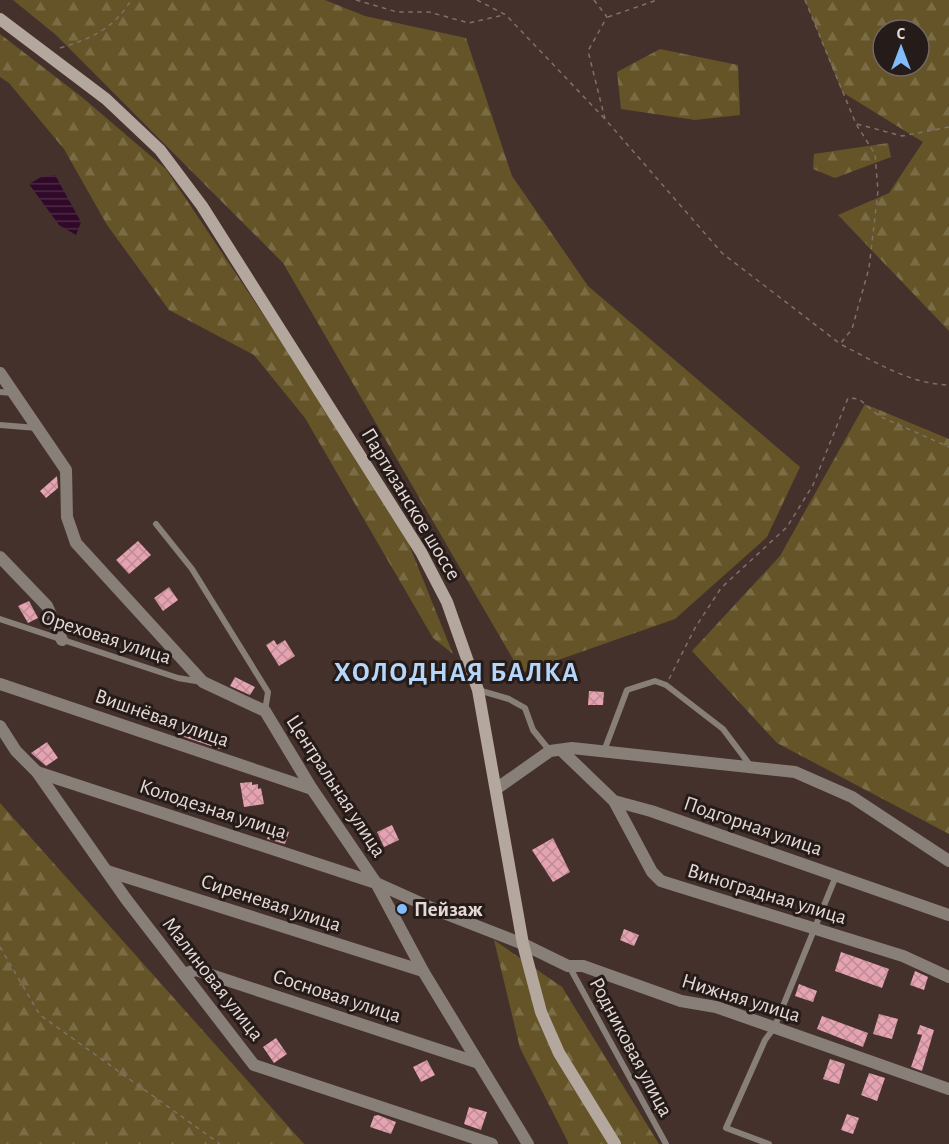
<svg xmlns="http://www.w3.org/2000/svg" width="949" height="1144" font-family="'Alegreya Sans',sans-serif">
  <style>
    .forest { fill: url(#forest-firs); fill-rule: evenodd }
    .water { fill: url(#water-rules) }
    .building { fill: url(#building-cross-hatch) }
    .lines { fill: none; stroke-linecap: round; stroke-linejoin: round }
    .path { stroke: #806f6b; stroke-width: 1.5; stroke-dasharray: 4.5 4.5; stroke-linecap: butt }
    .lane { stroke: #877f78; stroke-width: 6 }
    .street { stroke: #877f78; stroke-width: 12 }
    .secondary { stroke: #b4a79d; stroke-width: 12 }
    .poi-dot { fill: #81bdfa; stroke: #251b19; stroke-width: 2 }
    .labels { text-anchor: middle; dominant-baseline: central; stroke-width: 6; stroke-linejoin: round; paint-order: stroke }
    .street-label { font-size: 21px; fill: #e5d8d5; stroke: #251b19 }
    .poi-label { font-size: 21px; font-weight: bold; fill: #e5d8d5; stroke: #251b19; text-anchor: start }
    .district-label { font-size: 27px; font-weight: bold; letter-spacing: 1.5px; fill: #b6d7fa; stroke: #251b19 }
  </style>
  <defs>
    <pattern id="forest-firs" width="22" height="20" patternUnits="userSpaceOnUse" patternTransform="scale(1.5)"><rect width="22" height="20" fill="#645427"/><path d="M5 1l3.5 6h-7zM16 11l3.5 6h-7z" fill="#7a6c45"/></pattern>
    <pattern id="water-rules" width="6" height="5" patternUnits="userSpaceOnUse" patternTransform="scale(1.5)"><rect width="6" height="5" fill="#300829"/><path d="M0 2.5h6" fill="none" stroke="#4e2b47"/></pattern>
    <pattern id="building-cross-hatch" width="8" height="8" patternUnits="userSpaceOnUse" patternTransform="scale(1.5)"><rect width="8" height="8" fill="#e5a3b2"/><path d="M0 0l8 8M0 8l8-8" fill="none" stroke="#bd8a96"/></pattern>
  </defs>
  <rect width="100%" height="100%" fill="#45312c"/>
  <g class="forest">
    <path d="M13 0H325L365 16 466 38 512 176 588 286 800 467 767 537 675 619 521 673 283 263 56 35Z"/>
    <path d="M805 0H949V331L838 215 889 193 923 142 842 92ZM883 30H919V66H883Z"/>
    <path d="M0 34 83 98 166 169 309 383 408 542 453 654 433 638 305 418 254 355 169 310 107 225 64 149 9 83 0 77Z"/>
    <path d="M660 49 738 65 740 115 695 120 621 109 617 72Z"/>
    <path d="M888 143 891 157 835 178 813 169 814 154Z"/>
    <path d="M865 404 949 439V834L777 743 692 651 780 556Z"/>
    <path d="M0 803 304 1144H0Z"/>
    <path d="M494 940 562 987 659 1144H569L520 1048Z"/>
  </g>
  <path class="water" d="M55 175 81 222 76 235 59 225 29 184 41 177Z"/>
  <g class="building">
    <path d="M57 476 58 488 46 498 40 491Z"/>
    <path d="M138 541 151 555 129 574 116 560Z"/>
    <path d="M169 587 178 600 163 611 154 598Z"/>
    <path d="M29 601 38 618 28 623 18 606Z"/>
    <path d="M274 640 277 645 285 640 295 656 279 666 266 645Z"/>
    <path d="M235 677 255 687 250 695 230 686Z"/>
    <path d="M589 691 604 692 603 705H588Z"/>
    <path d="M181 727 223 740 220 749 178 735Z"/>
    <path d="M47 742 58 758 46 766 31 753Z"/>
    <path d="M252 782V785L258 784V789L261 788 264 804 244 807 240 783Z"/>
    <path d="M392 825 399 840 384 847 377 832Z"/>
    <path d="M272 826 289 832 285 844 267 839Z"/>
    <path d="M553 838 570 872 553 882 532 850Z"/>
    <path d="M624 929 639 935 634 946 620 940Z"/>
    <path d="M841 952 889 969 882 988 835 971Z"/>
    <path d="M915 971 928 977 924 990 910 985Z"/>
    <path d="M799 984 817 991 813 1002 795 996Z"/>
    <path d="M879 1014 898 1019 892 1039 873 1034Z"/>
    <path d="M822 1016 868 1033 863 1047 817 1029Z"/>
    <path d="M920 1025 934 1030 922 1071 911 1067 922 1035 917 1034Z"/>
    <path d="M276 1038 287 1054 274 1063 263 1047Z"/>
    <path d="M830 1059 845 1064 839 1084 823 1079Z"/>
    <path d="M427 1060 435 1075 421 1082 413 1067Z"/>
    <path d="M869 1073 885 1078 877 1101 861 1095Z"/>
    <path d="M469 1107 487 1112 481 1130 464 1124Z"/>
    <path d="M847 1114 859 1118 853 1134 841 1130Z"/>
    <path d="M378 1115 396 1122 391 1134 370 1127 374 1116Z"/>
  </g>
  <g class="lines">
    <g class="path">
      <path d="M356 0 397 12H429L469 23 504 15"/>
      <path d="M477 0 506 15 605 119"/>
      <path d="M594 0 607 17 588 51 605 119 722 253 839 343"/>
      <path d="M805 0 856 124 875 154 878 191 869 268 852 329 840 344C874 361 909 384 949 385"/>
      <path d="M608 17 657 0"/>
      <path d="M60 48C90 39 114 29 131 0"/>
      <path d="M857 124 902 136 949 127"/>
      <path d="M669 679 695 628 721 588 787 527 813 485 848 398 859 399 879 416 949 447"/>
      <path d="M0 947 40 1015 220 1144"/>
    </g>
    <g class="lane">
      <path d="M0 392 13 393"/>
      <path d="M0 425 37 428"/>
      <path d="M156 524 192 569 268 692 265 711"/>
      <path d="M0 619 178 678 202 682"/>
      <path d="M478 690 509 699 525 708 533 730 550 751"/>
      <path d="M604 751 627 690 655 681 666 685 723 729 750 765"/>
      <path d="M569 966 666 1144"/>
      <path d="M769 1144 726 1128 765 1040 774 1028 836 876"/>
    </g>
    <g class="street">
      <path d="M0 373 66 470 67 517 76 543 203 682 265 711 312 789 376 883 423 971 528 1144"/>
      <path d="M0 557 47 606 62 640"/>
      <path d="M0 684 312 789"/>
      <path d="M0 726 16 751 37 772 126 899 254 1065 492 1144"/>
      <path d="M561 750 614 801 651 811 949 915"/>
      <path d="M37 772 376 883 436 910 523 944 568 966H583L681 1001 716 1007 949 1089"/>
      <path d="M496 789 550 751 572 748 795 772 852 797 949 861"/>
      <path d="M614 801 652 872 661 881 903 956 949 977"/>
      <path d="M107 871 423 971"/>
      <path d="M184 974 196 970 479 1063"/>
    </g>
    <path class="secondary" d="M0 19 106 99 160 150 202 206 421 552 447 602 478 690 523 944 541 1012 559 1053 615 1144"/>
  </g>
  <circle class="poi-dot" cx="402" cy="909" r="6"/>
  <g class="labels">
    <g class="street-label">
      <text transform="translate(411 504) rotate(59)">Партизанское шоссе</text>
      <text transform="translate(106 637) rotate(18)">Ореховая улица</text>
      <text transform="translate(162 718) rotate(19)">Вишнёвая улица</text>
      <text transform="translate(336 786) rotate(57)">Центральная улица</text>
      <text transform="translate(213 809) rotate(18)">Колодезная улица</text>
      <text transform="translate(753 826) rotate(19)">Подгорная улица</text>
      <text transform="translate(767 894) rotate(17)">Виноградная улица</text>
      <text transform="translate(271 903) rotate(18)">Сиреневая улица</text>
      <text transform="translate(213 979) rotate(52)">Малиновая улица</text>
      <text transform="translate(337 996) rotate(18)">Сосновая улица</text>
      <text transform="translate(741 998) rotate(17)">Нижняя улица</text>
      <text transform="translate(631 1047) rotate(62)">Родниковая улица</text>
    </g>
    <g class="poi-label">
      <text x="414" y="909">Пейзаж</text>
    </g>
    <g class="district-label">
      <text x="457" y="672">ХОЛОДНАЯ БАЛКА</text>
    </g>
  </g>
  <g transform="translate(901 48)"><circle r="28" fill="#251b19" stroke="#726764" stroke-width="1.5"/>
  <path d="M0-4.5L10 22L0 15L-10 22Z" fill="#81bdfa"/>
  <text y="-9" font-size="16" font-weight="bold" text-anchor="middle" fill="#e5d8d5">С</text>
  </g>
</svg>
